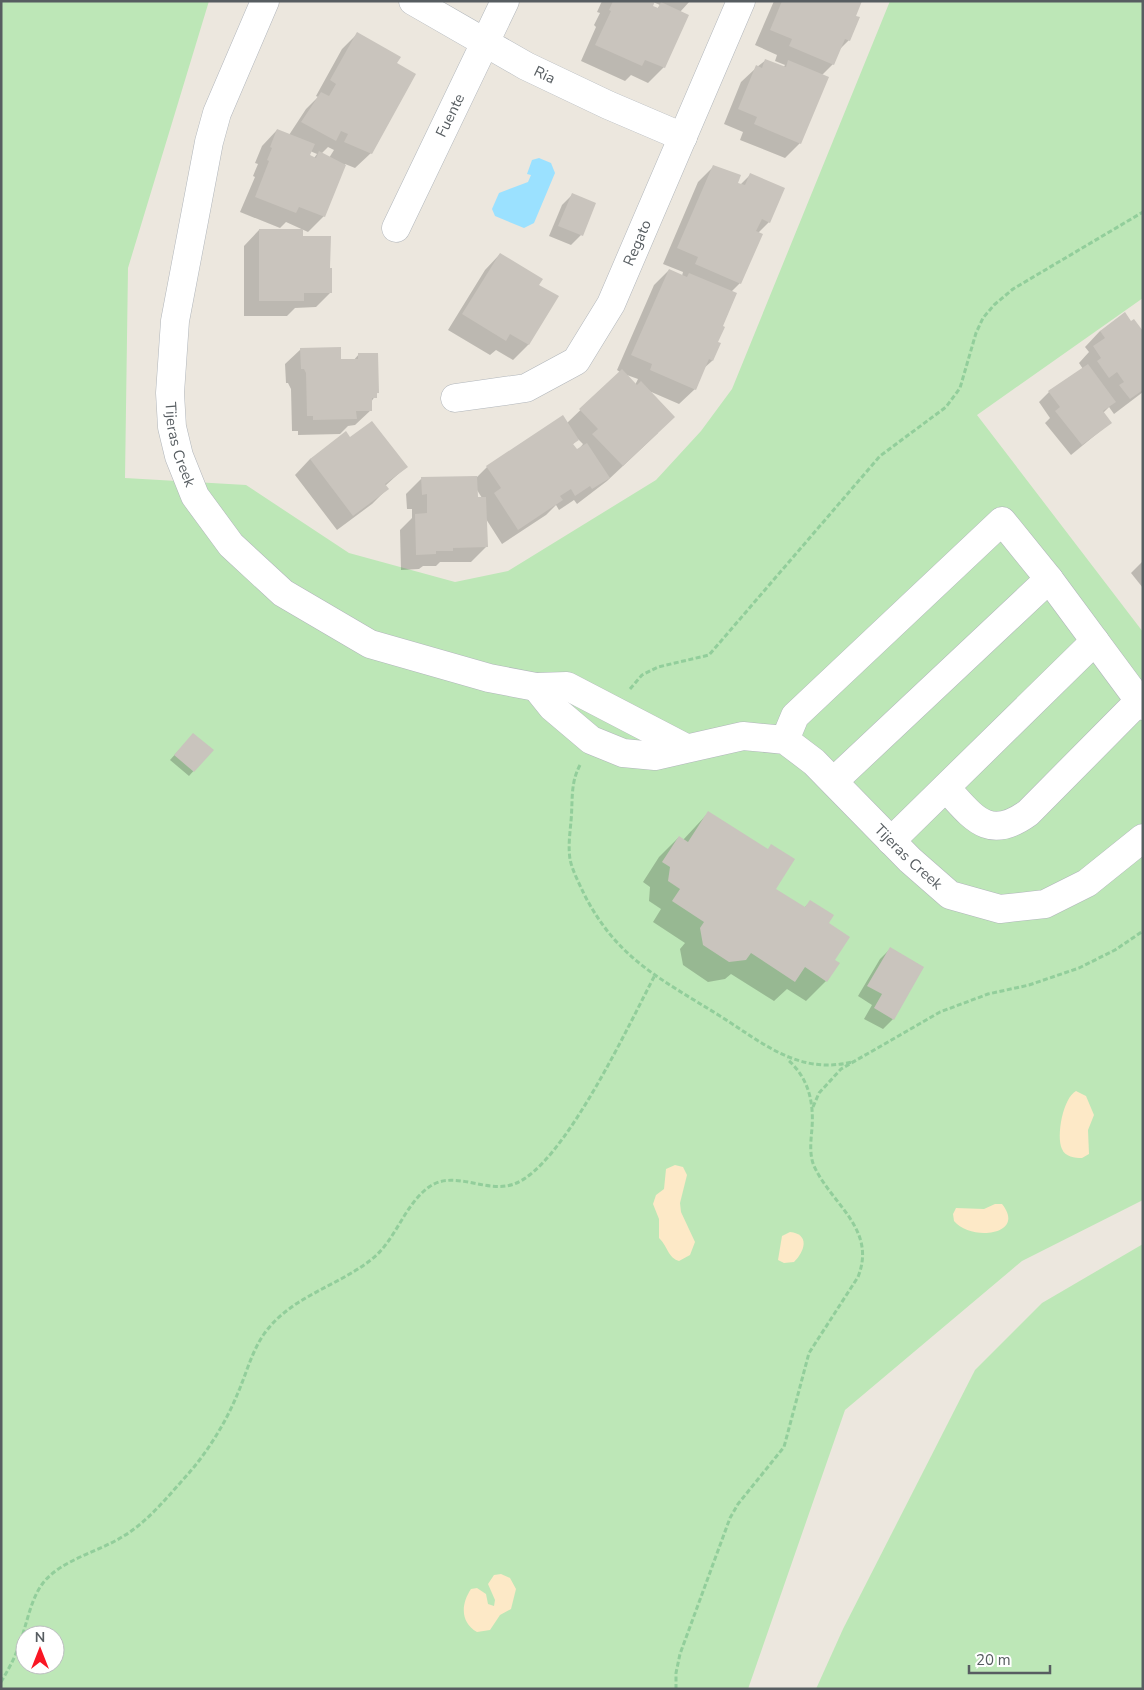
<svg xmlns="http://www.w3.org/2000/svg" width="1144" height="1690" font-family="'Nunito Sans',sans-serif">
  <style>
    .green { fill: #bde7b7; fill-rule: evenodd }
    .sand { fill: #fde9c7 }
    .water { fill: #9be1ff }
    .shadow { fill: #0003; fill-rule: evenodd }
    .building { fill: #c9c4bd }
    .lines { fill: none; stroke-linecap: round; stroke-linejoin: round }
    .minor-casing { stroke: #b1b6bb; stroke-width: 29 }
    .path { stroke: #92ce9b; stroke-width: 3; stroke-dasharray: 5 2.5; stroke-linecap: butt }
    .minor { stroke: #fff; stroke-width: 28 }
    .labels { text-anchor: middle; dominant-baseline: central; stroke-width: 4.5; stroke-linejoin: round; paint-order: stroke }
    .street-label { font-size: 15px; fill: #575d61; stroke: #fff }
  </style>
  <rect width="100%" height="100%" fill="#ece7de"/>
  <g class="green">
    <path d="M1 1H209L128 268 125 478 246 485 349 553 455 582 508 571 656 480 701 431 732 389 890 1H1143V298L977 415 1143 632V1200L1022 1261 845 1410 748 1689H1ZM25 1635H55V1665H25Z"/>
    <path d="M1143 1244V1689H816L843 1629 975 1370 1042 1303Z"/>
  </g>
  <g class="sand">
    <path d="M1076 1091 1086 1096 1094 1115 1088 1130 1089 1154 1082 1158C1075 1158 1065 1157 1062 1149 1056 1136 1063 1098 1076 1091Z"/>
    <path d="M675 1165 683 1167 687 1175 680 1203 681 1212 695 1242 690 1255 679 1261C668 1258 667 1245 659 1238V1219L653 1204 656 1195 664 1189 666 1169Z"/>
    <path d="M995 1204H1002C1027 1235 971 1242 954 1221L953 1214 956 1208 984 1209Z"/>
    <path d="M790 1232C810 1234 805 1251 794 1262L784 1263 778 1260 782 1236Z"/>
    <path d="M501 1574 510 1578 516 1589 511 1609 500 1615 490 1630 477 1632C460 1622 461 1604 471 1589L477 1588 486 1594 488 1604 494 1606 495 1600 488 1584 494 1575Z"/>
  </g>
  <path class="water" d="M539 158 551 163 555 173 534 223 524 228 495 216 492 209 499 193 528 182 531 175 527 174 532 160Z"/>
  <g class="shadow">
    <path d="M602 1H690L680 12 664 67 648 83 631 75 625 81 581 61 596 27 594 25 600 13 597 12ZM653 2 660 5 657 9 651 6Z"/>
    <path d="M774 1H861L854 17 849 40 839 50 833 64 822 75 800 143 785 158 740 140 743 132 724 124 741 82 757 67 766 60 783 68 785 65 775 61 777 55 755 45Z"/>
    <path d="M357 34 395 64 371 153 355 168 345 164 324 216 308 232 286 222 280 228 240 212 255 177 253 176 258 164 255 163 262 146 277 130 289 135 306 109 318 97 316 96 342 49ZM328 147 334 150 329 158 321 154ZM310 151 317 154 314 158 308 156Z"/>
    <path d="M713 167 740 185 750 175 769 222 758 233 740 283 731 292 717 343H719L712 361 703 369 695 389 679 404 649 391 658 433 607 481 577 504 574 500 559 510 556 505 546 515 502 544 486 519 487 546 471 562H440L436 566H423L419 569 401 570 400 530 412 518V509H407L406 494 422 478 477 477 487 467 567 423 620 372 617 370 654 285 669 270 682 276 683 272 663 264 698 182ZM624 374 638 379 635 385ZM578 439 583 444 577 451 572 445ZM477 490 482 498H477Z"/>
    <path d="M572 195 581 235 571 245 549 236 562 205Z"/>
    <path d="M259 230 302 237 328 269 331 292 316 307 295 308 287 316H244V246Z"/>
    <path d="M500 254 538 285 557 297 528 345 513 360 496 350 490 355 448 330 485 270Z"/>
    <path d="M1131 323 1143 333V392L1114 414 1109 407 1103 413 1110 423 1071 455 1045 423 1050 418 1039 402 1049 392 1083 369 1079 363 1089 352 1085 347 1100 331Z"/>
    <path d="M301 349 340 361H353L359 354 378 392 371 402V410L355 425 348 426 340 434 298 435V431H292L291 389 288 383H286L285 364Z"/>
    <path d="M350 439 406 467 385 486 387 489 372 504 337 530 295 475 310 459Z"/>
    <path d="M1143 561V588L1131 573Z"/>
    <path d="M189 739 212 750 189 776 170 760Z"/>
    <path d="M708 813 774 889 804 908 810 902 827 923 833 960 826 981 806 1001 787 989 774 1001 731 974 725 979 708 982 683 965 680 949 685 943 653 922 661 909 649 901 650 887 643 882 659 857 679 837 683 840Z"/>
    <path d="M890 949 893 1019 883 1029 864 1019 872 1005 858 996 880 959Z"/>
  </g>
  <g class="building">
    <path d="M613 1H655L653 6 658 8 661 2 689 15 665 68 645 60 642 66 595 45 611 11 609 10Z"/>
    <path d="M782 1H862L856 16 860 17 850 41 845 39 834 65 789 46 792 39 770 30Z"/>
    <path d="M357 32 401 57 397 63 416 74 372 154 344 142 348 134 341 131 336 141 301 122 321 92 329 96 336 84 330 80Z"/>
    <path d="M765 59 786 67 788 60 829 77 801 144 754 124 757 117 738 109 756 65 762 68Z"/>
    <path d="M277 129 315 144 310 155 316 158 319 151 346 165 325 217 299 207 296 213 255 197 269 161 267 160 272 148 270 147Z"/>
    <path d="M713 165 741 175 738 183 745 185 750 173 785 188 770 223 762 219 756 231 763 234 741 284 695 264 698 257 677 248Z"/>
    <path d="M572 193 596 203 583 236 558 226Z"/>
    <path d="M259 229H303V236H331L330 268H332V293H304V301H259Z"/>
    <path d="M500 253 543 279 539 285 559 296 529 345 510 334 506 341 462 314Z"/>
    <path d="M669 269 687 277 689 273 737 293 723 326 725 327 718 342 721 343 713 361 709 359 696 390 650 370 652 364 631 355Z"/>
    <path d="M1125 312 1131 321 1134 319 1143 331V390L1130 399 1119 385 1124 382 1117 372 1109 378 1097 361 1101 358 1093 346 1105 338 1100 331Z"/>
    <path d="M341 347V359H358V353H378L379 393H377V398H372V411H356L357 419 313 420V416H307L306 373 304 369H301L300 348Z"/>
    <path d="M1088 364 1116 402 1103 411 1112 423 1082 445 1055 411 1060 407 1048 391Z"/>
    <path d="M622 369 637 385 641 381 675 417 623 466 592 434 598 429 579 409Z"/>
    <path d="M563 415 579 440 573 444 577 449 587 443 610 478 592 489 590 486 575 496 571 489 560 496 563 500 518 530 494 493 501 488 486 466Z"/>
    <path d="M372 421 408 467 385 484 389 489 353 516 310 459 346 431 350 437Z"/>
    <path d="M477 476 478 497H486L488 547 453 548V551H436V554L416 555 415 514 427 513V494L422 495 421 477Z"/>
    <path d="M193 733 214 750 194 772 174 755Z"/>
    <path d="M708 811 768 849 771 844 795 859 776 889 805 907 810 900 834 915 829 923 850 937 835 960 840 963 827 982 805 967 795 982 751 953 746 960 729 962 703 945 700 928 704 922 672 901 680 889 668 881 670 867 662 862 679 836 688 842Z"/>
    <path d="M890 947 924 967 894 1020 874 1008 882 994 867 986Z"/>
  </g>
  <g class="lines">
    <defs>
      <g id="minor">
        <path id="s1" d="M265 1 217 113 209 142 175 321 170 393 172 427 179 456 195 496 231 545 283 593 370 644 489 678 536 687 567 686 686 748"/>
        <path id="s2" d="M413 1 526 66 608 105 683 137"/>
        <path id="s3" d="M396 228 505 1"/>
        <path id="s4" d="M455 398 526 388 576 361 611 304 741 1"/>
        <path id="s5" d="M536 687 552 707 591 740 623 753 655 756 743 736 785 740 814 762 910 860 950 895 1000 909 1045 904 1087 883 1143 838"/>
        <path d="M785 740 795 716 1002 521 1049 579 1143 706"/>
        <path d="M834 781 1049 579"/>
        <path d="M946 788C973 817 988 842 1028 813L1139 701"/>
        <path d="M891 841 1095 641"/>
      </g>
    </defs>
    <use href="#minor" class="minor-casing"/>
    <g class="path">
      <path d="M630 689 642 675 658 667 709 655 880 456 946 407 960 388 976 333 983 318 994 305 1013 289 1143 212"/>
      <path d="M580 765C570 784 573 800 571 821 570 833 568 846 570 859 572 870 579 883 584 894 617 959 661 979 720 1016 763 1043 798 1075 852 1062"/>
      <path d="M813 1107 819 1093 841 1069 940 1012 988 994 1029 985 1079 968 1115 950 1143 931"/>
      <path d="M1 1682C8 1670 15 1658 19 1645 27 1625 30 1600 43 1583 61 1560 98 1552 122 1537 148 1522 169 1495 189 1473 208 1451 226 1422 237 1395 246 1375 251 1353 264 1334 291 1296 337 1287 372 1259 396 1240 404 1205 429 1187 454 1169 486 1194 514 1184 563 1167 629 1024 655 975"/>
      <path d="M676 1689V1673L680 1654 730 1518 738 1504 784 1447 809 1353 858 1277C877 1229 832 1205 814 1166 809 1154 811 1140 812 1128 814 1101 808 1077 787 1059"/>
    </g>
    <use href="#minor" class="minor"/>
  </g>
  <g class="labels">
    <g class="street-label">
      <text stroke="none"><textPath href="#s2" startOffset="151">Ria</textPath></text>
      <text stroke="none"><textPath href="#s3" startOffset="125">Fuente</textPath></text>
      <text stroke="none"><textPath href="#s4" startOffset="262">Regato</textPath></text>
      <text stroke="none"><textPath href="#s1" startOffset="459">Tijeras Creek</textPath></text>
      <text stroke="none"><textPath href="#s5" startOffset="446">Tijeras Creek</textPath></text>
    </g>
  </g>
  <rect width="1144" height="1690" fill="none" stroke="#575d61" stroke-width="5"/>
  <g transform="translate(40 1650)"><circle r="24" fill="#ffffff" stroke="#bcbec0"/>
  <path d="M0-4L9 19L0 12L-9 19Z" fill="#f91724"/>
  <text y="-8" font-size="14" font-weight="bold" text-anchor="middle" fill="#575d61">N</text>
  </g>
  <path d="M969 1665v8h81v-8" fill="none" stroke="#575d61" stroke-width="2.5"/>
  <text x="976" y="1665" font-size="15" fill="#575d61" stroke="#ffffff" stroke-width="4" paint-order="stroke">20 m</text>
</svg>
